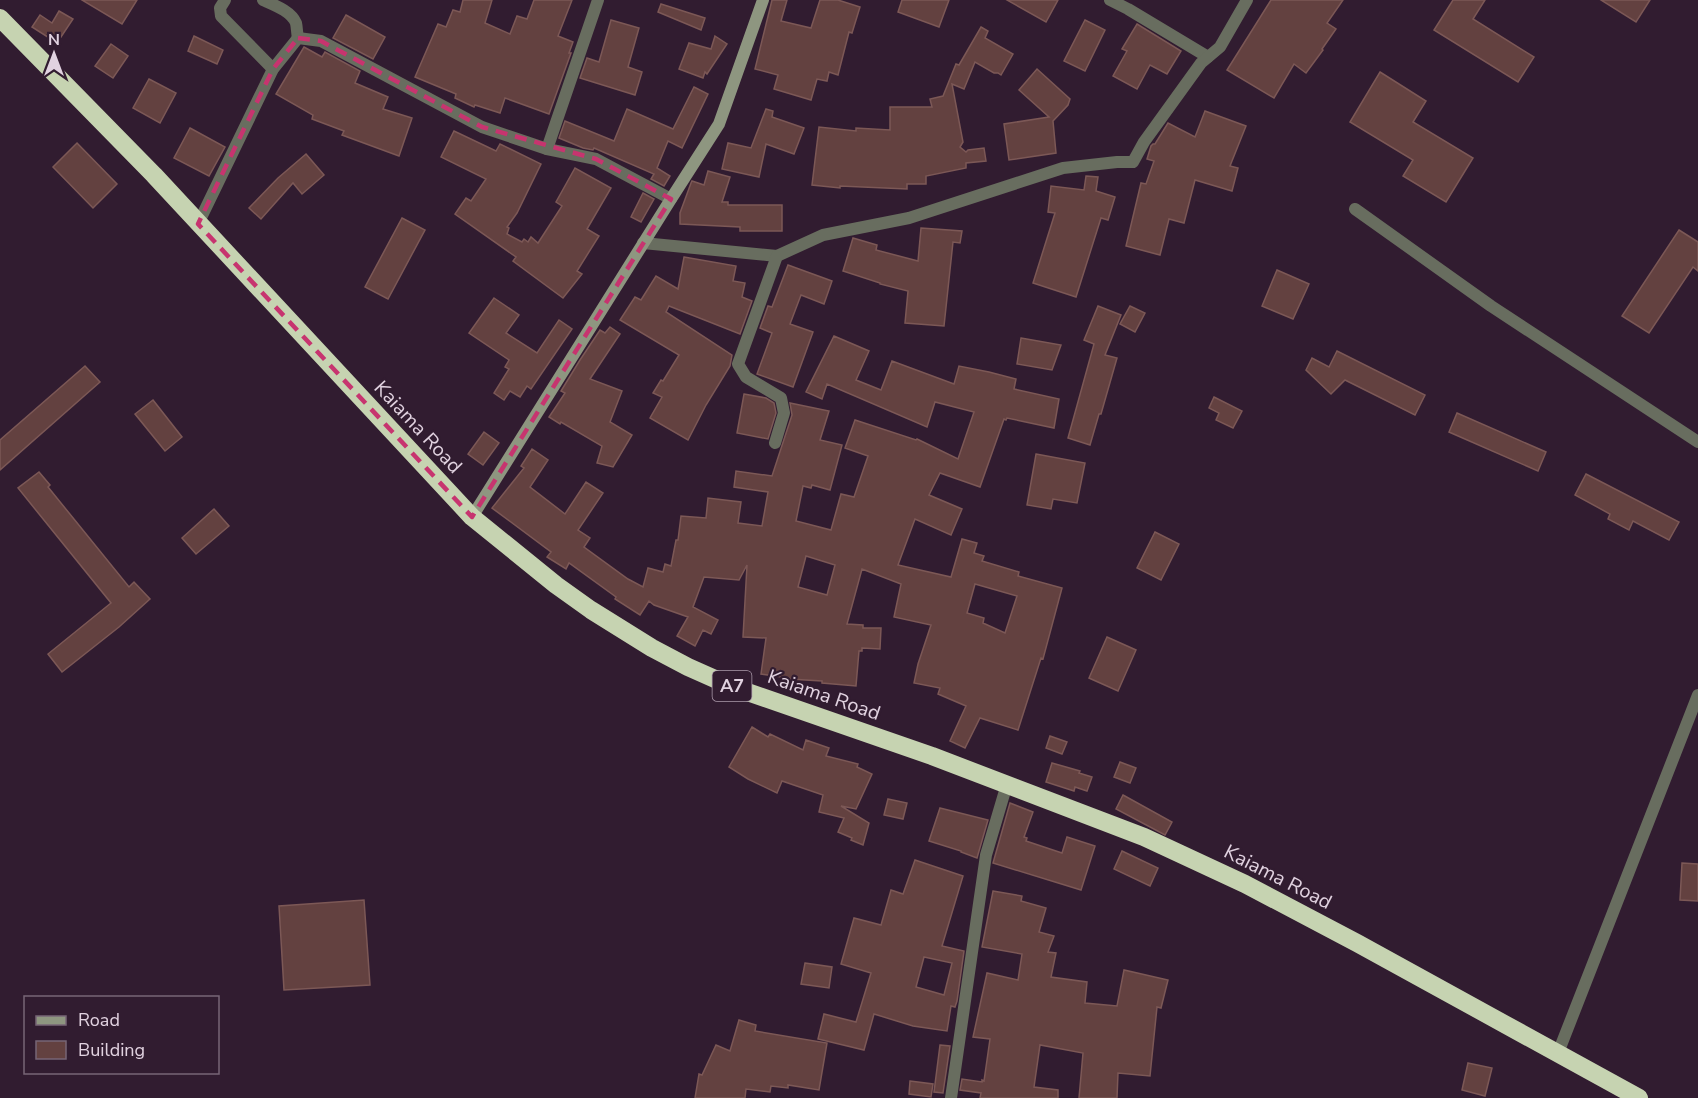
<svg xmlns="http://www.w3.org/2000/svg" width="1698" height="1098" font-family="'Nunito Sans',sans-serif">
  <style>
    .building { fill: #634140; stroke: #7c5856; stroke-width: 1.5; fill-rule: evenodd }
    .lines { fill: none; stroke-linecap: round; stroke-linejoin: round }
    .street { stroke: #686d5f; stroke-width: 12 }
    .secondary { stroke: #8e9680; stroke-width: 12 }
    .highway { stroke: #c6d3b1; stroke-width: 18 }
    .marked { fill: none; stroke: #c7346f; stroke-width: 4.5; stroke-dasharray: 12 8; stroke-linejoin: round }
    .labels { text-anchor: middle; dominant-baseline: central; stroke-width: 4.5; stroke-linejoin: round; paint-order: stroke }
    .shield { fill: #311c30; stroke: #ac9bab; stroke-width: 1.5 }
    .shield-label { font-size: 18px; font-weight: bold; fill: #e1d2e0 }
    .street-label { font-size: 20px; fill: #e1d2e0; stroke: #311c30 }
  </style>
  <rect width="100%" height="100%" fill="#311c30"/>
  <g class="building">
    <path d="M82 0H137L122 24Z"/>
    <path d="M463 0H492L485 23 510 34 517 16 527 19 534 0H572L558 36 573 42 569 53H571L549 114 505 98 500 113 475 105 474 107 455 98 456 94 415 77 438 24 446 27 453 10 460 12Z"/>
    <path d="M772 0H787L781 21 811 28 820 0H838L860 7 852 33 849 32 838 75 829 72 827 81 817 79 811 100 774 89 778 75 755 69Z"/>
    <path d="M902 0H949L939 27 898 12Z"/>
    <path d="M1007 0H1058L1046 22Z"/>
    <path d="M1271 0H1343L1327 23 1336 29 1322 49 1323 50 1306 73 1294 64 1274 98 1227 70Z"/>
    <path d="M1453 0H1485L1473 19 1534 57 1518 82 1434 30Z"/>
    <path d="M1601 0H1650L1636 22Z"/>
    <path d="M661 4 705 18 701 30 658 12Z"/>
    <path d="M59 11 73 19 57 43 32 27 40 15 52 23Z"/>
    <path d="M346 15 385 37 373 59 333 38Z"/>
    <path d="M611 20 639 28 628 67 642 72 635 95 580 78 587 58 599 62Z"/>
    <path d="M1085 20 1105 30 1085 71 1064 61Z"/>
    <path d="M1137 24 1181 51 1167 74 1150 65 1137 89 1113 76 1127 51 1122 49Z"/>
    <path d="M981 27 988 31 985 38 1013 54 1001 75 998 73H994L975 62 964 89 952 84 963 142 960 147 966 152 968 150 984 148 986 161 966 163V168L926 176V184H907V189L840 186V188L812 185 819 127 856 131V128L890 130V107H932L930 99 943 96 956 64 959 65Z"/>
    <path d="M194 36 223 50 217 64 188 51Z"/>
    <path d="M715 36 727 44 707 74 705 72 703 78 679 69 689 43 711 49Z"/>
    <path d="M111 44 128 56 113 78 95 66Z"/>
    <path d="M304 47 322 57 325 52 360 71 355 83 388 97 383 109 412 118 399 156 342 135 344 131 312 119 313 115 276 94Z"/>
    <path d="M1037 69 1070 99 1068 105 1053 121 1056 153 1009 160 1004 124 1049 117 1019 90Z"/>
    <path d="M1380 72 1426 101 1413 122 1473 158 1446 202 1403 176 1413 160 1350 122Z"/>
    <path d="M149 79 176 93 160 123 133 108Z"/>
    <path d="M694 87 708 94 682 148 668 141 657 168 670 176 664 186 651 179 654 174 594 148 593 150 583 148 559 138 565 121 614 141 627 109 673 129Z"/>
    <path d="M766 109 773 111 772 117 804 128 794 154 766 144 759 177 722 169 728 143 751 148Z"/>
    <path d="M1205 111 1246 126 1230 166 1238 168 1232 191 1195 180 1184 223 1169 219 1160 255 1126 246 1141 183 1146 184 1154 161 1147 159 1151 146 1153 144H1155L1168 123 1195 137Z"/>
    <path d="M190 128 225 147 209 176 174 158Z"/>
    <path d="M454 131 496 151 500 144 541 164 517 213 507 227 509 228 507 234 522 242 524 239 528 242 531 237 538 243 562 206 556 202 575 168 611 188 587 229 599 236 577 271 582 274 563 298 513 261 516 257 455 214 466 198 471 201 486 179 441 157Z"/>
    <path d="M77 143 117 184 93 208 53 167Z"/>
    <path d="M306 154 324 175 302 194 293 183 261 219 249 208 278 178Z"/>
    <path d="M708 171 730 177 722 202H728V205H782V231H740V227L680 224V213L691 183 692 181 704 185Z"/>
    <path d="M1086 176 1098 177 1096 191 1115 197 1108 220 1101 218 1076 297 1033 283 1055 213 1048 212 1051 186 1084 190Z"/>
    <path d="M643 193 654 199 641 222 631 217Z"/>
    <path d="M402 218 425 230 388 299 365 287Z"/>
    <path d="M921 228 962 231 960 243 953 242 944 326 905 323 908 291 880 284V283L843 271 853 238 877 245 876 250 918 261Z"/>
    <path d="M1679 230 1698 242V271L1693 267 1649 333 1622 316Z"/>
    <path d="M684 257 736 266 733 281 745 283 742 297 752 301 740 334 669 306 666 312 732 355 730 366 706 405 688 440 650 418 662 397 653 393 661 380 663 381 679 355 620 320 635 297 641 300 656 276 678 289Z"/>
    <path d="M788 265 832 281 824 304 801 295 790 324 813 332 793 387 757 374 772 333 760 328 768 306 772 307Z"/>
    <path d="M1277 270 1309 284 1293 319 1262 306Z"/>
    <path d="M494 298 519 315 506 333 537 353 559 320 572 329 531 389 527 386 520 397 510 391 504 400 494 393 509 369 505 367 509 360 469 333Z"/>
    <path d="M1098 306 1121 315 1105 355 1117 358 1101 414H1099L1090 445 1068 438 1094 344 1084 340Z"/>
    <path d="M1130 306 1145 313 1135 332 1120 324Z"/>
    <path d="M610 327 620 334 590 379 622 391 610 422 632 435 613 467 597 463 602 446 561 422 560 424 549 417 565 393 561 391 580 360 600 330 605 333Z"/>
    <path d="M834 336 869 351 856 380 881 390 892 361 954 384 959 366 989 372 1016 379 1014 389 1059 399 1054 428 1007 418 1006 420 1004 419 980 487 940 473 929 495 962 509 951 535 915 519 898 565 951 577 962 539 977 543 974 553 984 556 982 561 1019 572 1018 576 1062 588 1043 659 1041 658 1018 730 980 718 965 748 950 741 966 706 938 694 940 688 914 683 918 664 931 625 894 617 901 584 862 569 847 624 863 625V628H881L880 649 862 648V651H859L856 686 822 683V681L789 679V678L761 674 766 638 743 637 747 565 739 580 704 577 693 607 718 620 711 634 703 630 695 646 677 636 688 617 654 605 649 601 640 615 615 599 616 597 569 563 566 569 547 557 551 552 492 508 524 468 521 466 532 449 548 460 530 487 565 514 586 482 603 493 578 530 590 538 584 547 628 579 643 587 648 568 663 572 665 564 671 566 676 540H678L681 516 706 518 708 498 741 502 738 523 762 526 768 492 734 487 736 471 772 476 792 415 790 403 829 411 820 440 842 445 830 490 812 485 811 488 803 486 796 521 831 530 841 494 854 497 868 456 845 448 855 420 916 440 917 439 958 459 974 412 935 402 927 427 827 384 822 399 806 392ZM806 556 835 565 827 595 798 587ZM975 584 1017 596 1005 633 983 623 984 618 967 613Z"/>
    <path d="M1021 338 1061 345 1052 370 1017 364Z"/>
    <path d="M1337 351 1425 395 1415 415 1345 380 1331 394 1306 370 1312 358 1329 367Z"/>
    <path d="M85 366 100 382 0 470V440Z"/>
    <path d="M744 394 766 398 774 403 776 413 768 439 737 433Z"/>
    <path d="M1214 397 1242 411 1233 428 1216 420 1219 413 1209 408Z"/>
    <path d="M153 400 182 437 165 451 135 414Z"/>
    <path d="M1457 413 1546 452 1538 471 1449 432Z"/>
    <path d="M484 432 499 443 483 465 468 454Z"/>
    <path d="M1036 454 1085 463 1077 503 1053 499 1051 509 1027 505Z"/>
    <path d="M39 472 50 485 48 487 129 587 134 582 150 599 119 627 62 672 48 654 111 603 18 488Z"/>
    <path d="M1586 474 1679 522 1669 540 1633 521 1629 530 1608 519 1610 514 1575 495Z"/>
    <path d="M214 509 229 526 196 554 182 538Z"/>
    <path d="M1155 532 1179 544 1161 580 1137 568Z"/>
    <path d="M1107 637 1136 650 1118 691 1089 678Z"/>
    <path d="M752 727 768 737 770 734 803 750 806 740 829 748 826 756 858 764 857 767 872 774 856 809 841 806 869 823 863 845 851 840 852 838 838 832 844 818 819 812 823 795 782 781 777 793 748 779 729 767Z"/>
    <path d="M1050 736 1067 742 1062 754 1046 748Z"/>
    <path d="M1120 762 1136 768 1130 783 1114 777Z"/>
    <path d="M1052 763 1080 771 1079 773 1092 777 1087 791 1075 787 1074 791 1046 782Z"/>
    <path d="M1123 795 1172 822 1165 835 1116 809Z"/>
    <path d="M888 799 907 803 903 819 884 815Z"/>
    <path d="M1010 803 1033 812 1024 837 1027 838 1026 841 1062 853 1067 837 1095 846 1081 890 993 863Z"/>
    <path d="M940 808 988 820 977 858 961 852V851L929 841Z"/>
    <path d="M1122 851 1158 868 1150 886 1114 869Z"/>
    <path d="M915 860 963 876 942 946 964 951 957 1001 955 1007 951 1006 947 1031 913 1026 874 1014 864 1050 818 1039 824 1014 856 1022 871 973 841 964 854 918 881 925 891 890 903 894ZM924 957 952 963 944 995 916 987Z"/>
    <path d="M1682 863 1698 864V901L1680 900Z"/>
    <path d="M993 891 1022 896 1021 901 1046 908 1039 932 1054 936 1048 952 1056 953 1051 977 1087 982 1085 1003 1117 1006 1124 970 1168 980 1161 1008 1157 1007 1150 1076 1118 1073 1117 1098H1079L1083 1053 1040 1045 1034 1087 1058 1090V1098H980L981 1093 960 1090 962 1079 982 1082V1080L984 1081 990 1039 973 1037 987 973 1018 980 1022 954 982 947Z"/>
    <path d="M364 900 370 985 284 990 279 906Z"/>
    <path d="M805 963 832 967 829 988 801 984Z"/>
    <path d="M739 1020 756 1025 755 1031 827 1043 819 1090 788 1085V1088L771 1086 770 1092 746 1089 745 1098H695L699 1074 702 1075 716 1045 730 1051Z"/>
    <path d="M940 1045 950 1046 943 1093 934 1092Z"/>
    <path d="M1468 1063 1492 1068 1485 1096 1462 1090Z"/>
    <path d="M910 1081 933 1084 931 1097 909 1094Z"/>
  </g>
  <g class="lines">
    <g class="street">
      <path d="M225 0 220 8 221 16 273 69"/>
      <path d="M263 0C274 5 291 11 296 23 297 27 297 34 298 38"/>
      <path d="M1110 0 1128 9 1208 57"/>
      <path d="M547 149 598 0"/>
      <path d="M1355 209 1491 306 1698 442"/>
      <path d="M198 224 273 69 298 38 321 41 482 127 547 149 596 159 671 199"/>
      <path d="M643 243 777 256"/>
      <path d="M775 443 784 413 781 398 746 377 738 364 777 256 823 235 909 218 1063 168 1117 162H1133L1144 142 1201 63 1220 47 1247 0"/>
      <path d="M1558 1053 1698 695"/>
      <path d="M951 1098 986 855 1007 784"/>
    </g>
    <path class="secondary" d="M472 517 671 199 719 124 763 0"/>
    <path class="highway" d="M0 18 154 175 472 517 556 585 591 610 652 648 688 667 733 687 932 756 1144 837 1245 884 1357 943 1639 1098"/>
  </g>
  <path class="marked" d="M298 38 321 41 482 127 596 159 671 199 472 517 198 224 273 69Z"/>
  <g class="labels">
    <rect class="shield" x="712.5" y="671" width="39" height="30" rx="4.5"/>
    <g class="shield-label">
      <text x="732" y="686">A7</text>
    </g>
    <g class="street-label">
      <text transform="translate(418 427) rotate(47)">Kaiama Road</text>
      <text transform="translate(824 695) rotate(19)">Kaiama Road</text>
      <text transform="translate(1278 877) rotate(27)">Kaiama Road</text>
    </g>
  </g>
  <rect x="24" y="996" width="195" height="78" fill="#311c30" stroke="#776576" stroke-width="1.5"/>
  <rect x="36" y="1016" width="30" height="9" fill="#8e9680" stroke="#776576" stroke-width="1.5"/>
  <text x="78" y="1026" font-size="18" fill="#e1d2e0">Road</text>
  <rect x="36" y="1041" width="30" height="18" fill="#634140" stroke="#776576" stroke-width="1.5"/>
  <text x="78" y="1056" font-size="18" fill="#e1d2e0">Building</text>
  <g transform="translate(54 54)" stroke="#311c30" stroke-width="4.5" paint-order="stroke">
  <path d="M0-4.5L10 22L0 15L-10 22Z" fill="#e1d2e0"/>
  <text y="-9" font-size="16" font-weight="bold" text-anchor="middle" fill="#e1d2e0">N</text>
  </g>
</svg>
